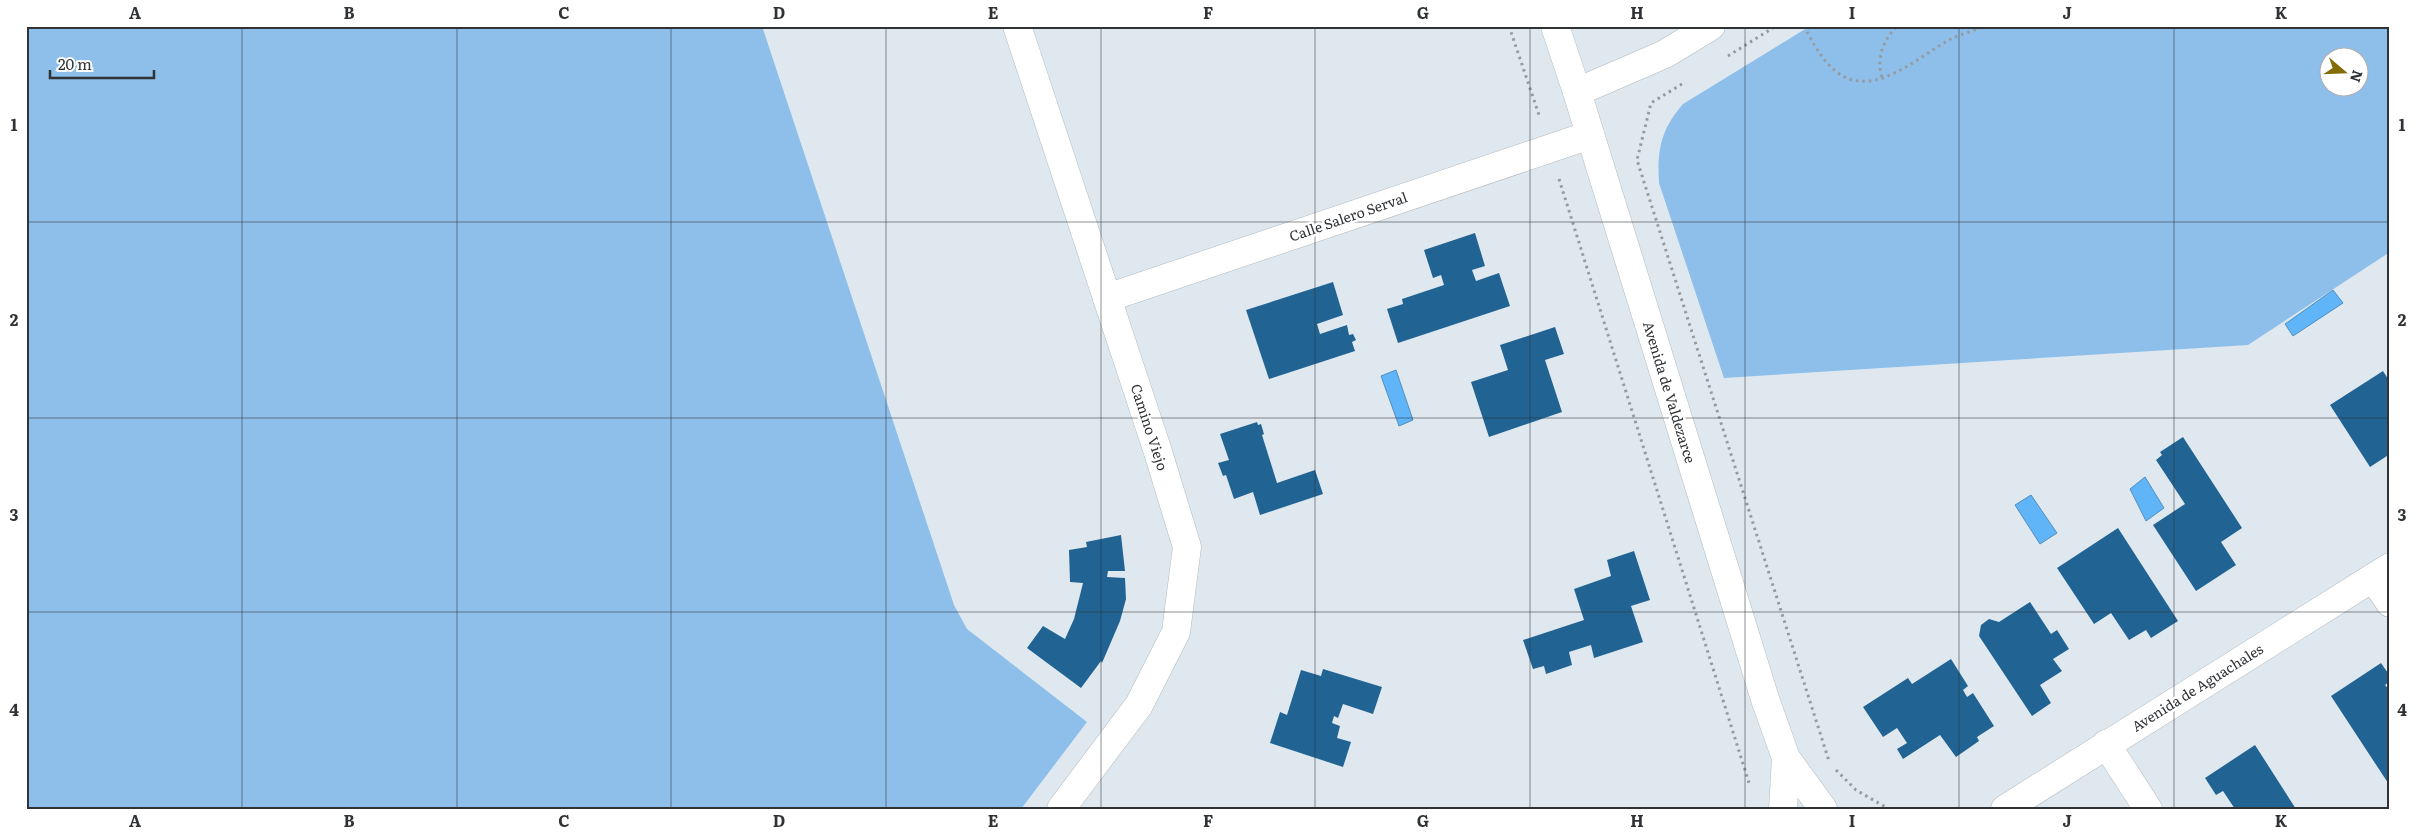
<svg xmlns="http://www.w3.org/2000/svg" width="2416" height="835" font-family="Literata,serif">
  <style>
    .green { fill: #8dbfea; fill-rule: evenodd }
    .water { fill: #60b5f8; stroke: #528ebe }
    .building { fill: #216494 }
    .lines { fill: none; stroke-linecap: round; stroke-linejoin: round }
    .street-casing { stroke: #b2bac0; stroke-width: 29 }
    .path { stroke: #959ba0; stroke-width: 3; stroke-dasharray: 2.5 4; stroke-linecap: butt }
    .street { stroke: #fff; stroke-width: 28 }
    .grid { fill: none; stroke: #303336; stroke-width: 1; stroke-opacity: 0.55 }
    .labels { text-anchor: middle; dominant-baseline: central; stroke-width: 5; stroke-linejoin: round; paint-order: stroke }
    .street-label { font-size: 14px; fill: #303336; stroke: #fff }
    .neatline { fill: none; stroke: #303336; stroke-width: 2 }
    .grid-label { font-size: 16px; text-anchor: middle; font-weight: bold; fill: #303336 }
  </style>
  <rect width="100%" height="100%" fill="#e0e8ef"/>
  <g class="green">
    <path d="M26 26H762L954 605 967 629 1087 722 1021 809H26Z"/>
    <path d="M1810 26H2390V252L2248 345 1724 378 1659 183C1657 150 1661 129 1683 104ZM2328 58H2358V88H2328Z"/>
  </g>
  <g class="water">
    <path d="M2333 290 2343 303 2293 336 2285 324Z"/>
    <path d="M1396 370 1413 420 1399 426 1381 376Z"/>
    <path d="M2145 477 2164 508 2146 521 2130 489Z"/>
    <path d="M2031 495 2057 533 2040 544 2015 505Z"/>
  </g>
  <g class="building">
    <path d="M1475 233 1485 266 1472 270 1476 281 1499 273 1510 306 1398 343 1387 309 1403 304 1402 299 1444 285 1441 275 1433 278 1424 250Z"/>
    <path d="M1333 282 1343 315 1317 324 1320 334 1347 325 1349 335 1353 334 1356 340 1352 342 1355 351 1269 379 1246 310Z"/>
    <path d="M1555 327 1564 354 1545 360 1562 412 1489 437 1471 382 1508 370 1500 345Z"/>
    <path d="M2383 371 2390 382V454L2370 467 2330 405Z"/>
    <path d="M1257 422 1258 425 1261 424 1264 434 1262 435 1277 483 1315 470 1323 494 1260 515 1253 492 1234 499 1226 475 1223 476 1218 463 1229 460 1220 434Z"/>
    <path d="M2183 437 2242 528 2221 542 2236 565 2196 591 2153 525 2185 504 2156 460 2162 455 2160 452Z"/>
    <path d="M2118 528 2178 621 2151 638 2146 630 2129 640 2111 613 2094 624 2057 568Z"/>
    <path d="M1121 535 1125 571H1108L1107 577 1125 578 1126 599 1120 621 1102 663 1101 661 1081 688 1027 648 1043 626 1065 639 1074 619 1083 583 1070 582 1069 550 1087 547 1086 542Z"/>
    <path d="M1634 551 1650 600 1631 606 1643 642 1594 658 1591 645 1569 652 1572 665 1546 674 1544 666 1533 669 1523 640 1584 620 1574 589 1611 576 1607 560Z"/>
    <path d="M2030 602 2051 634 2057 630 2069 649 2053 659 2062 671 2040 685 2051 703 2032 716 1979 636 1981 625 1989 619 1999 622Z"/>
    <path d="M1951 659 1968 686 1963 690 1967 697 1973 693 1994 726 1977 737 1979 741 1956 757 1940 735 1903 759 1897 749 1907 743 1897 728 1883 737 1863 707 1908 678 1912 684Z"/>
    <path d="M2381 663 2390 676V681L2385 685 2390 691V786L2331 696Z"/>
    <path d="M1323 669 1382 687 1373 714 1343 704 1338 718 1334 716 1332 723 1340 726 1337 738 1351 742 1343 767 1270 743 1280 712 1287 715 1301 670 1321 676Z"/>
    <path d="M2255 745 2296 809H2235L2223 791 2216 795 2205 778Z"/>
  </g>
  <g class="lines">
    <defs>
      <g id="street">
        <path d="M1017 26 1158 452 1187 547 1176 632 1139 705 1061 809"/>
        <path d="M1555 26 1577 92 1765 699 1786 758 1823 809"/>
        <path d="M1577 92 1665 54 1711 26"/>
        <path d="M1107 298 1590 135"/>
        <path d="M2373 578 2390 603"/>
        <path d="M2106 744 2148 809"/>
        <path d="M1783 809 1786 758"/>
        <path d="M2005 809 2390 567"/>
      </g>
    </defs>
    <use href="#street" class="street-casing"/>
    <g class="path">
      <path d="M1509 26 1540 118"/>
      <path d="M1804 26C1813 43 1822 61 1838 73 1874 99 1918 57 1949 40 1960 34 1974 31 1985 26"/>
      <path d="M1728 56 1776 26"/>
      <path d="M1882 77C1876 58 1883 41 1897 26"/>
      <path d="M1682 84 1651 103 1637 160 1829 761"/>
      <path d="M1559 179 1750 786"/>
      <path d="M1836 770 1856 790 1889 809"/>
    </g>
    <use href="#street" class="street"/>
  </g>
  <path class="grid" d="M242 26V809M457 26V809M671 26V809M886 26V809M1101 26V809M1315 26V809M1530 26V809M1745 26V809M1959 26V809M2174 26V809M26 222H2390M26 418H2390M26 612H2390"/>
  <g class="labels">
    <g class="street-label">
      <text transform="translate(1348 216) rotate(-19)">Calle Salero Serval</text>
      <text transform="translate(1670 392) rotate(73)">Avenida de Valdezarce</text>
      <text transform="translate(1150 427) rotate(72)">Camino Viejo</text>
      <text transform="translate(2197 687) rotate(-32)">Avenida de Aguachales</text>
    </g>
  </g>
  <rect width="2416" height="835" fill="none" stroke="#ffffff" stroke-width="55"/>
  <g transform="translate(2344 72) rotate(109)"><circle r="24" fill="#ffffff" stroke="#acadaf"/>
  <path d="M0-4L9 19L0 12L-9 19Z" fill="#836d09"/>
  <text y="-8" font-size="14" font-weight="bold" text-anchor="middle" fill="#303336">N</text>
  </g>
  <path d="M50 70v8h104v-8" fill="none" stroke="#303336" stroke-width="2.5"/>
  <text x="58" y="70" font-size="15" fill="#303336" stroke="#ffffff" stroke-width="4" paint-order="stroke">20 m</text>
  <rect x="28" y="28" width="2360" height="780" class="neatline"/>
  <g class="grid-label">
    <text x="135" y="19">A</text>
    <text x="349" y="19">B</text>
    <text x="564" y="19">C</text>
    <text x="779" y="19">D</text>
    <text x="993" y="19">E</text>
    <text x="1208" y="19">F</text>
    <text x="1423" y="19">G</text>
    <text x="1637" y="19">H</text>
    <text x="1852" y="19">I</text>
    <text x="2067" y="19">J</text>
    <text x="2281" y="19">K</text>
    <text x="14" y="131">1</text>
    <text x="2402" y="131">1</text>
    <text x="14" y="326">2</text>
    <text x="2402" y="326">2</text>
    <text x="14" y="521">3</text>
    <text x="2402" y="521">3</text>
    <text x="14" y="716">4</text>
    <text x="2402" y="716">4</text>
    <text x="135" y="827">A</text>
    <text x="349" y="827">B</text>
    <text x="564" y="827">C</text>
    <text x="779" y="827">D</text>
    <text x="993" y="827">E</text>
    <text x="1208" y="827">F</text>
    <text x="1423" y="827">G</text>
    <text x="1637" y="827">H</text>
    <text x="1852" y="827">I</text>
    <text x="2067" y="827">J</text>
    <text x="2281" y="827">K</text>
  </g>
</svg>
